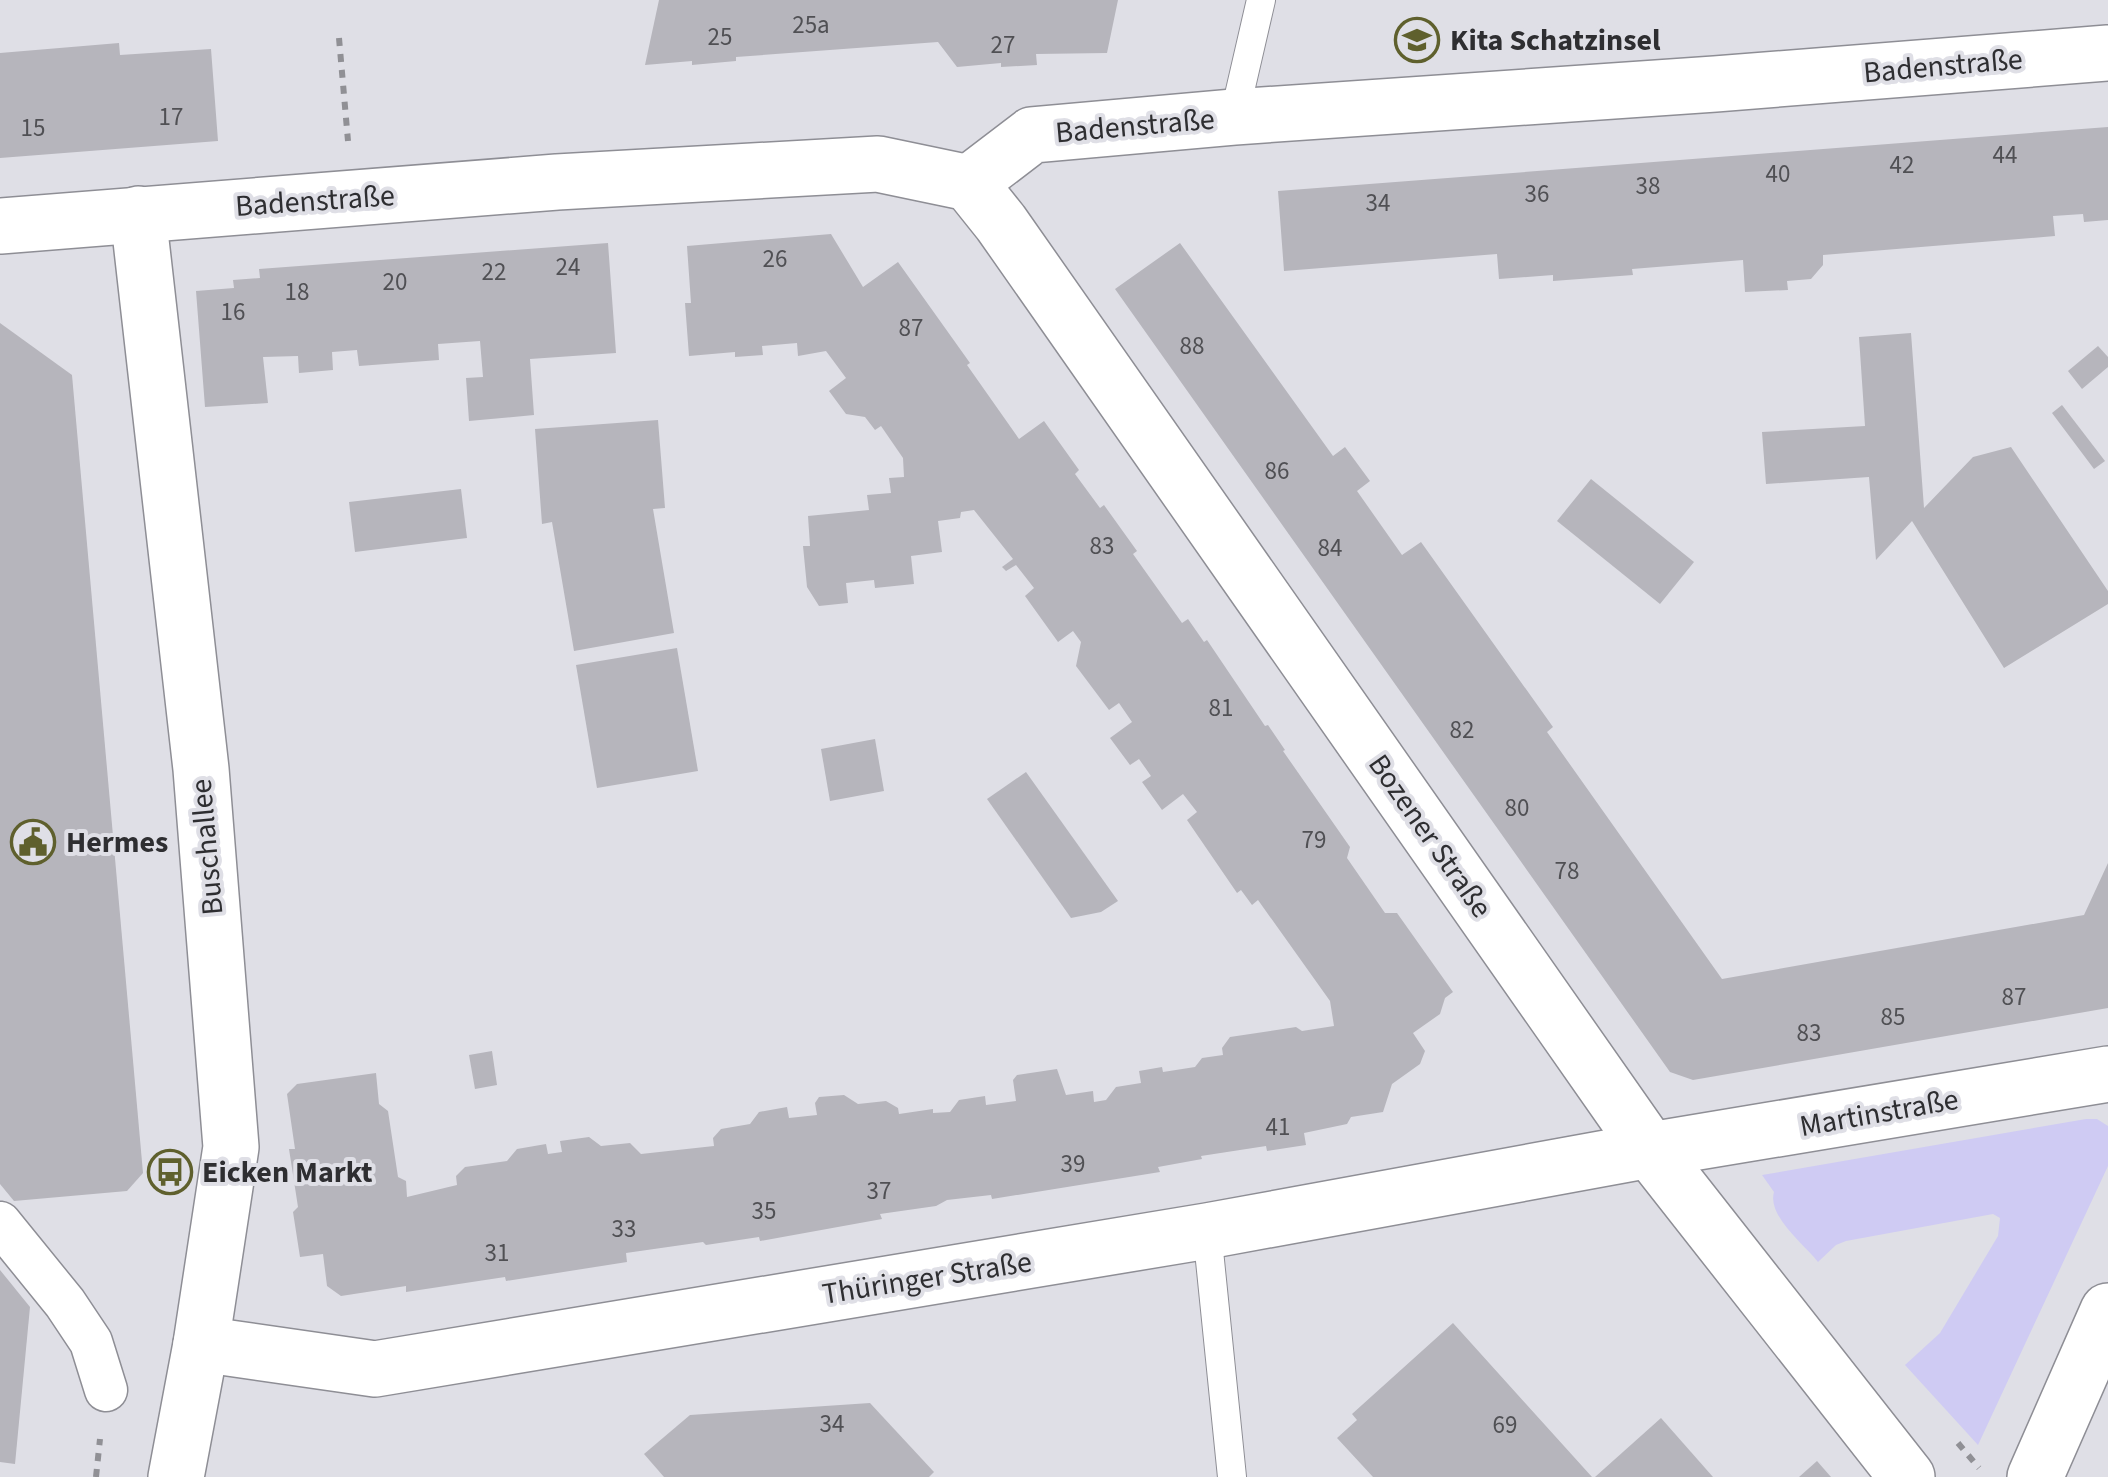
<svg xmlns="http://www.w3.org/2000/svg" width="2108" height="1477" font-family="'Source Sans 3',sans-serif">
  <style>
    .green { fill: #cfcbf3 }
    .building { fill: #b6b5bc }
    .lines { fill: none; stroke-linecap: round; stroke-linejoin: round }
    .service-casing { stroke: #8e8e95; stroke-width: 30 }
    .pedestrian-casing { stroke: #8e8e95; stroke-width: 45 }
    .minor-casing { stroke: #8e8e95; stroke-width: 58 }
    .tertiary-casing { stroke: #8e8e95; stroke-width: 58 }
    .path { stroke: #909095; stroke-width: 6; stroke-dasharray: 8 8; stroke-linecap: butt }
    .service { stroke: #fff; stroke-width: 28 }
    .pedestrian { stroke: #fff; stroke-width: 42 }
    .minor { stroke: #fff; stroke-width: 55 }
    .tertiary { stroke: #fff; stroke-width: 55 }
    .labels { text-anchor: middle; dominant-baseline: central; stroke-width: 8; stroke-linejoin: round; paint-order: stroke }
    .number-label { font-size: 25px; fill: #505054 }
    .poi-label { font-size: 30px; font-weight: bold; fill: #2e2e31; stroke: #dfdfe6; text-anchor: start }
    .street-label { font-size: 30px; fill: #2e2e31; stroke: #dfdfe6 }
  </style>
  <rect width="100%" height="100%" fill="#dfdfe6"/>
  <path class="green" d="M2086 1119H2097L2108 1126V1166L1978 1445 1905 1365 1940 1333 1998 1236 2000 1218 1993 1214 1846 1241 1836 1245 1818 1262C1804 1244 1767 1216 1774 1192L1762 1175Z"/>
  <g class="building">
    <path d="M659 0H1118L1107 53 1036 54 1037 65 1001 67V63L957 67 938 42 736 57V61L692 65V61L645 65Z"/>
    <path d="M119 43 120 55 211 49 218 141 0 158V53Z"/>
    <path d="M2108 127V220L2084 222 2083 214 2053 216 2055 236 1823 255V265L1811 279 1787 281 1788 290 1745 292 1743 260 1632 269 1633 275 1553 281V275L1499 279 1497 254 1284 271 1278 191Z"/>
    <path d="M831 234 863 287 898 262 970 363 967 365 1019 439 1044 421 1079 470 1075 474 1100 508 1104 505 1137 551 1133 554 1182 623 1188 619 1204 642 1207 640 1265 726 1268 725 1285 750 1283 751 1350 847 1347 858 1385 913H1397L1453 992 1445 998 1440 1014 1413 1033 1425 1051 1420 1064 1392 1084 1383 1112 1351 1117 1347 1124 1304 1133 1306 1145 1267 1151 1266 1146 1201 1156 1202 1159 1158 1167 1160 1172 992 1199 991 1195 947 1200 936 1206 880 1214 882 1219 760 1241 759 1237 706 1245 703 1242 626 1253 627 1262 506 1281 505 1277 406 1292V1286L341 1296 327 1286 323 1254 300 1257 293 1212 298 1207 289 1149H295L287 1094 297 1084 376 1073 379 1104 388 1111 398 1177 406 1181 407 1197 457 1185 456 1176 465 1167 507 1161 517 1149 546 1144 548 1154 562 1152 560 1141 589 1137 601 1146 630 1143 641 1154 714 1146 713 1138 721 1129 750 1124 759 1112 787 1107 789 1118 817 1115 815 1103 819 1097 844 1095 858 1104 886 1101 898 1108 899 1114 933 1109V1113L950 1112 959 1100 985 1096 986 1105 1016 1101 1013 1080 1017 1075 1057 1069 1066 1095 1093 1091 1094 1102 1106 1100 1116 1087 1141 1083 1139 1071 1162 1067 1163 1072 1195 1067 1202 1058 1223 1055 1222 1048 1230 1037 1296 1027 1302 1031 1334 1026 1330 1001 1258 900 1252 905 1241 890 1237 893 1187 820 1197 812 1183 794 1162 810 1142 782 1151 776 1139 759 1130 765 1110 738 1132 722 1119 703 1109 710 1076 666 1081 642 1073 631 1058 642 1025 596 1034 588 1016 565 1006 571 1002 567 1013 559 974 510 961 512 960 518 938 521 942 552 911 556 914 584 875 588 874 580 846 583 848 603 819 606 807 587 803 546H810L808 516 869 510 867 495 891 493 889 478 904 477 903 458 881 426 875 430 865 417 846 414 829 391 846 378 826 351 798 356 797 343 762 346 763 355 735 357V352L689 356 685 303H691L687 246Z"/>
    <path d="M608 243 616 353 530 359 534 415 469 421 466 378 483 377 480 341 438 344 439 360 359 366 357 350 332 352 333 370 299 373 298 356 263 357 268 403 205 407 196 291 234 288 233 280 260 278 259 269Z"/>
    <path d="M1180 243 1333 456 1345 447 1370 481 1357 491 1402 555 1421 542 1553 727 1547 732 1722 979 2084 915 2108 863V1008L1693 1080 1670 1072 1115 289Z"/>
    <path d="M0 323 72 375 143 1173 127 1191 14 1201 0 1184Z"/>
    <path d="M1911 333 1924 508 1973 457 2011 447 2108 591V604L2004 668 1912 521 1876 560 1869 477 1766 484 1762 432 1865 426 1859 337Z"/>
    <path d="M2098 346 2108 357V367L2082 389 2068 371Z"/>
    <path d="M2062 405 2105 461 2094 469 2052 413Z"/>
    <path d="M658 420 665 508 653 509 674 633 574 651 552 522 542 524 535 429Z"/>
    <path d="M1591 479 1694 562 1660 604 1557 521Z"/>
    <path d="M461 489 467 538 355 552 349 502Z"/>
    <path d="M677 648 698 771 597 788 576 665Z"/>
    <path d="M875 739 884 791 830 801 821 749Z"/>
    <path d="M1026 772 1118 901 1101 912 1071 918 987 799Z"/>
    <path d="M492 1051 497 1085 475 1089 469 1055Z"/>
    <path d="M0 1270 30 1307 15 1464 0 1462Z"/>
    <path d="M1453 1323 1592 1477H1373L1337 1438 1357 1420 1352 1414Z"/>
    <path d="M870 1403 934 1472 929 1477H664L644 1454 690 1415Z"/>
    <path d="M1661 1418 1713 1477H1595Z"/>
    <path d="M1817 1461 1831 1477H1799Z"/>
  </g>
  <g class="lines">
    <defs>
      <g id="service">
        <path d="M1234 117 1261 0"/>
        <path d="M1207 1231 1232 1477"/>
      </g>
      <path id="pedestrian" d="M0 1223 65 1303 91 1342 106 1390"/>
      <g id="minor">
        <path d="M969 183 1032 135 1234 117 1715 84 2108 53"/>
        <path d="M138 214 201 769 231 1147 201 1344 176 1477"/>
        <path d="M201 1344 375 1369 1207 1231 1650 1150 2108 1074"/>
        <path d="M2035 1477 2108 1311"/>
      </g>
      <path id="tertiary" d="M0 226 557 182 878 164 969 183 1001 223 1650 1150 1907 1477"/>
    </defs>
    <use href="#service" class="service-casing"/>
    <use href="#pedestrian" class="pedestrian-casing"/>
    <use href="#minor" class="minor-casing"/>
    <use href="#tertiary" class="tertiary-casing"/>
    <g class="path">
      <path d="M339 38 348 141"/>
      <path d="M1958 1443 1979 1468"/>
      <path d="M96 1477 100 1439"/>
    </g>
    <use href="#service" class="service"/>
    <use href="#pedestrian" class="pedestrian"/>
    <use href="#minor" class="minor"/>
    <use href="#tertiary" class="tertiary"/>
  </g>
  <defs>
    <symbol id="school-ring" viewBox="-11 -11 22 22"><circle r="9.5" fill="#dfdfe6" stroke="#5f602d" stroke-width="1.5"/><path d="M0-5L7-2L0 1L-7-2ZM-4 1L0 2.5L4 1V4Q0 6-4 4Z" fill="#5f602d"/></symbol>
    <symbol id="civic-ring" viewBox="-11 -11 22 22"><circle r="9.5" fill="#dfdfe6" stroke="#5f602d" stroke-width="1.5"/><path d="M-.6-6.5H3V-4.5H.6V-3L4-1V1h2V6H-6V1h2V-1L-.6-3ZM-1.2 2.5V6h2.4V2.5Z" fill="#5f602d"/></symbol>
    <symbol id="bus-ring" viewBox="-11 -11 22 22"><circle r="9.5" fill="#dfdfe6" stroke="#5f602d" stroke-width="1.5"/><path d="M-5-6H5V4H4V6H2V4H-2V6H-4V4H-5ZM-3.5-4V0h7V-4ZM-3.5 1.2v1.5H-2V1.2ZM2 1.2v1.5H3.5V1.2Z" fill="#5f602d"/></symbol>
  </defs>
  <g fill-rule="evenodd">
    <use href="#school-ring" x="1392" y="15" width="50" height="50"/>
    <use href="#civic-ring" x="8" y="817" width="50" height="50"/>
    <use href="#bus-ring" x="145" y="1147" width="50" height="50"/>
  </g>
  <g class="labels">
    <g class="number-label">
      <text x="811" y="25">25a</text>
      <text x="720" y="37">25</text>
      <text x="1003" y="45">27</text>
      <text x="171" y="117">17</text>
      <text x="33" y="128">15</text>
      <text x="2005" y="155">44</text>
      <text x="1902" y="165">42</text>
      <text x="1778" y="174">40</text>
      <text x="1648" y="186">38</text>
      <text x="1537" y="194">36</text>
      <text x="1378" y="203">34</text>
      <text x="775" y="259">26</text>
      <text x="568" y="267">24</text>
      <text x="494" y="272">22</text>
      <text x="395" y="282">20</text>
      <text x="297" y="292">18</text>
      <text x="233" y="312">16</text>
      <text x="911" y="328">87</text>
      <text x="1192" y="346">88</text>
      <text x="1277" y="471">86</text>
      <text x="1102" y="546">83</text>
      <text x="1330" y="548">84</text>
      <text x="1221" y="708">81</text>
      <text x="1462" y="730">82</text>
      <text x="1517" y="808">80</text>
      <text x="1314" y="840">79</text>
      <text x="1567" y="871">78</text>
      <text x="2014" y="997">87</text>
      <text x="1893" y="1017">85</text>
      <text x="1809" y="1033">83</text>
      <text x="1278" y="1127">41</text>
      <text x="1073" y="1164">39</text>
      <text x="879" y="1191">37</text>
      <text x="764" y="1211">35</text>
      <text x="624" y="1229">33</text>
      <text x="497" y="1253">31</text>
      <text x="832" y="1424">34</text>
      <text x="1505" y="1425">69</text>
    </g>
    <g class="poi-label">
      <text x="1450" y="40">Kita Schatzinsel</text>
      <text x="66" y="842">Hermes</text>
      <text x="202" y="1172">Eicken Markt</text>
    </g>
    <g class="street-label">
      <text transform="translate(1943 66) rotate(-5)">Badenstraße</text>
      <text transform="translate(1135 126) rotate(-5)">Badenstraße</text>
      <text transform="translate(315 201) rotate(-4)">Badenstraße</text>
      <text transform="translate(1430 836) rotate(55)">Bozener Straße</text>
      <text transform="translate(207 847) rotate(-95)">Buschallee</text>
      <text transform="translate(1879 1113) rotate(-10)">Martinstraße</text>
      <text transform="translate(927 1278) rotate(-9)">Thüringer Straße</text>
    </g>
  </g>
</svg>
